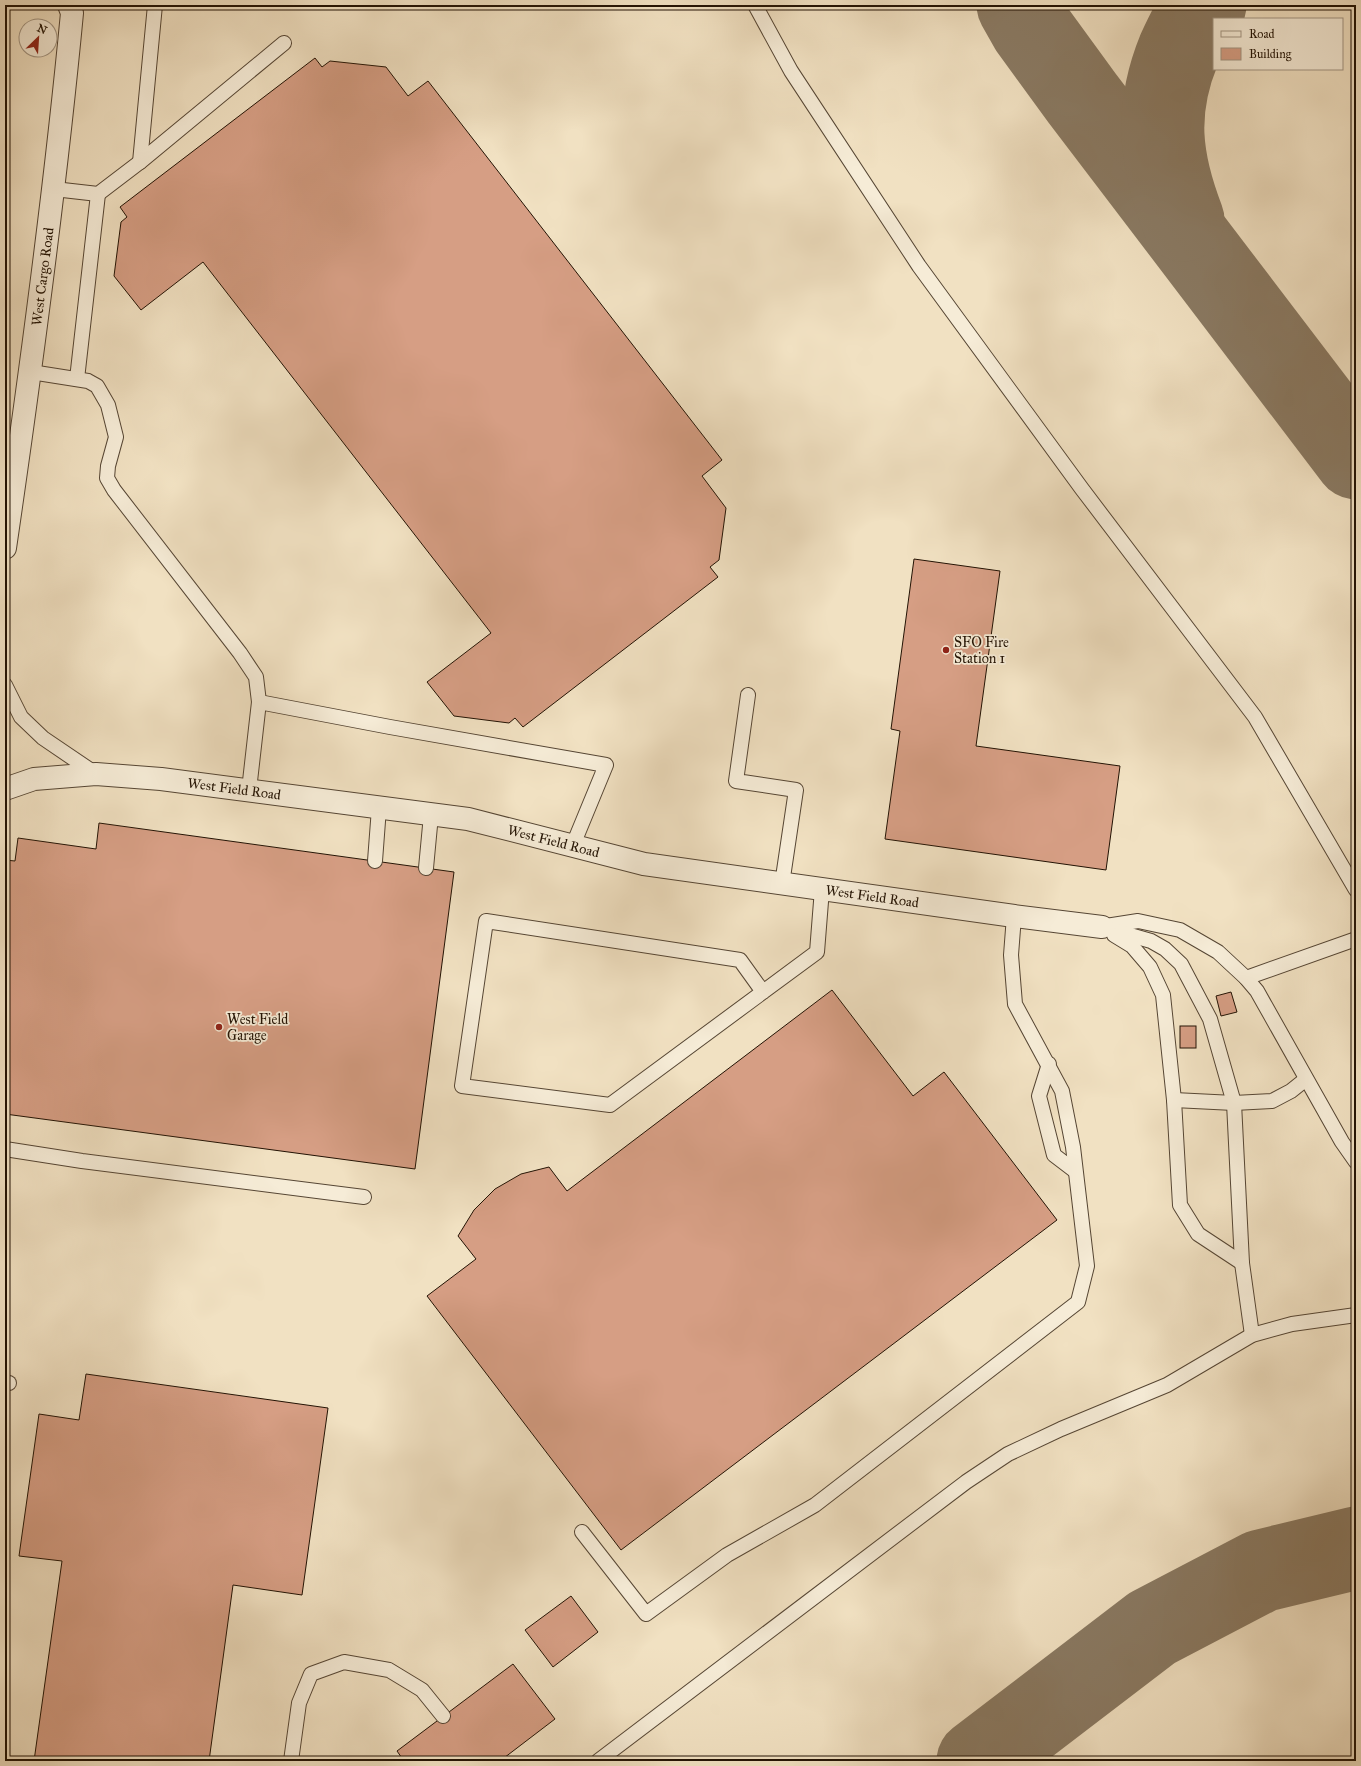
<svg xmlns="http://www.w3.org/2000/svg" width="1361" height="1766" font-family="'IM FELL Great Primer',serif">
  <style>
    .lines { fill: none; stroke-linecap: round; stroke-linejoin: round }
    .taxiway { stroke: #8a7a63; stroke-width: 83 }
    .building { fill: #d69e84; stroke: #231304 }
    .lane-casing { stroke: #564634; stroke-width: 16 }
    .street-casing { stroke: #564634; stroke-width: 24 }
    .lane { stroke: #f6ecd7; stroke-width: 14 }
    .street { stroke: #f6ecd7; stroke-width: 22 }
    .poi-dot { fill: #8f2418; stroke: #f6ecd7; stroke-width: 1.5 }
    .labels { text-anchor: middle; dominant-baseline: central; stroke-width: 3.5; stroke-linejoin: round; paint-order: stroke }
    .street-label { font-size: 14px; fill: #231304; stroke: #f6ecd7 }
    .poi-label { font-size: 14px; fill: #231304; stroke: #f6ecd7; text-anchor: start }
  </style>
  <rect width="100%" height="100%" fill="#f1e1c2"/>
  <filter id="stains"><feTurbulence type="fractalNoise" baseFrequency=".005" numOctaves="4"/><feColorMatrix values="0 0 0 0 .2 0 0 0 0 .09 0 0 0 0 .02 0 0 0 .5 -.17"/></filter>
  <radialGradient id="worn" r=".72"><stop offset=".6" stop-color="#630" stop-opacity="0"/><stop offset="1" stop-color="#630" stop-opacity=".3"/></radialGradient>
  <g class="lines">
    <g class="taxiway">
      <path d="M1018 5 1031 28 1082 98 1356 458"/>
      <path d="M1183 220C1160 160 1154 111 1179 50 1186 35 1194 18 1205 5"/>
      <path d="M978 1761 1152 1628 1261 1571 1356 1548"/>
    </g>
  </g>
  <g class="building">
    <path d="M315 58 322 67 330 61 386 67 408 96 428 81 722 460 702 476 726 508 719 560 710 567 718 577 523 727 515 718 509 723 454 716 427 682 491 633 203 262 141 310 114 276 121 222 127 217 120 207Z"/>
    <path d="M914 559 1000 571 976 746 1120 766 1106 870 885 839 900 731 891 729Z"/>
    <path d="M99 823 454 872 415 1169 5 1114V940L8 915 5 914V860L15 861 18 838 96 849Z"/>
    <path d="M832 990 913 1096 944 1072 1057 1220 621 1550 427 1296 476 1259 458 1236 474 1210 495 1189 521 1174 549 1167 567 1191Z"/>
    <path d="M1231 992 1237 1012 1221 1016 1216 996Z"/>
    <rect x="1180" y="1026" width="16" height="22"/>
    <path d="M86 1374 328 1408 302 1595 233 1585 209 1761H34L62 1561 19 1556 39 1414 79 1420Z"/>
    <path d="M571 1596 598 1632 553 1667 525 1630Z"/>
    <path d="M513 1664 555 1719 500 1761H404L397 1751Z"/>
  </g>
  <g class="lines">
    <defs>
      <g id="lane">
        <path d="M755 5 791 71 919 266 1082 489 1255 717 1356 890"/>
        <path d="M140 162 155 5"/>
        <path d="M54 189 98 194 140 162 284 43"/>
        <path d="M31 372 88 381 97 386 108 405 116 437 108 466 107 478 114 490 240 653 256 677 259 702"/>
        <path d="M77 379 98 194"/>
        <path d="M5 685 21 717 43 738 96 774"/>
        <path d="M748 695 736 781 796 790 782 884"/>
        <path d="M249 790 259 702 390 727 606 765 573 845"/>
        <path d="M375 861 379 808"/>
        <path d="M426 868 431 815"/>
        <path d="M1106 926 1138 921 1180 930 1218 952 1246 978 1257 991 1342 1142 1356 1162"/>
        <path d="M1102 927 1151 941 1165 949 1181 964 1210 1019 1234 1103 1242 1263 1252 1335"/>
        <path d="M1114 935 1132 946 1150 967 1163 995 1174 1100 1180 1205 1198 1234 1242 1263"/>
        <path d="M1246 978 1356 939"/>
        <path d="M763 992 740 960 486 921 462 1086 610 1105 817 952 822 889"/>
        <path d="M1049 1064 1039 1096 1054 1155 1075 1171"/>
        <path d="M1174 1100 1234 1103 1272 1101 1291 1091 1306 1079"/>
        <path d="M5 1149 82 1161 364 1197"/>
        <path d="M5 1383H9"/>
        <path d="M582 1532 646 1614 727 1555 815 1505 1078 1302 1087 1266 1073 1147 1062 1091 1015 1004 1011 955 1014 916"/>
        <path d="M291 1761 299 1703 311 1674 344 1662 389 1670 422 1690 443 1716"/>
        <path d="M598 1761 966 1482 1008 1454 1061 1429 1167 1385 1252 1335 1292 1324 1356 1315"/>
      </g>
      <g id="street">
        <path id="s1" d="M5 548C31 370 55 192 72 13L69 5"/>
        <path id="s2" d="M5 789 34 779 96 774 161 779 468 819 644 864 1014 916 1102 927"/>
      </g>
    </defs>
    <use href="#lane" class="lane-casing"/>
    <use href="#street" class="street-casing"/>
    <use href="#lane" class="lane"/>
    <use href="#street" class="street"/>
  </g>
  <g class="poi-dot">
    <circle cx="946" cy="650" r="4"/>
    <circle cx="219" cy="1027" r="4"/>
  </g>
  <g class="labels">
    <g class="street-label">
      <text stroke="none"><textPath href="#s1" startOffset="274">West Cargo Road</textPath></text>
      <text stroke="none"><textPath href="#s2" startOffset="232">West Field Road</textPath></text>
      <text stroke="none"><textPath href="#s2" startOffset="556">West Field Road</textPath></text>
      <text stroke="none"><textPath href="#s2" startOffset="880">West Field Road</textPath></text>
    </g>
    <g class="poi-label">
      <text x="954" y="642">SFO Fire<tspan x="954" dy="16">Station 1</tspan></text>
      <text x="227" y="1019">West Field<tspan x="227" dy="16">Garage</tspan></text>
    </g>
  </g>
  <rect width="1361" height="1766" fill="none" stroke="#f1e1c2" stroke-width="20"/>
  <rect x="6" y="6" width="1349" height="1754" fill="none" stroke="#231304" stroke-width="2"/>
  <rect x="10" y="10" width="1341" height="1746" fill="none" stroke="#231304"/>
  <rect x="1213" y="18" width="130" height="52" fill="#f6ecd7" stroke="#a29583"/>
  <rect x="1221" y="31" width="20" height="6" fill="#f6ecd7" stroke="#a29583"/>
  <text x="1249" y="38" font-size="12" fill="#231304">Road</text>
  <rect x="1221" y="48" width="20" height="12" fill="#d69e84" stroke="#a29583"/>
  <text x="1249" y="58" font-size="12" fill="#231304">Building</text>
  <g transform="translate(38 38) rotate(25)"><circle r="19" fill="#f6ecd7" stroke="#a29583"/>
  <path d="M0-3L7 15L0 10L-7 15Z" fill="#8f2418"/>
  <text y="-6" font-size="11" font-weight="bold" text-anchor="middle" fill="#231304">N</text>
  </g>
  <rect width="100%" height="100%" filter="url(#stains)"/>
  <rect width="100%" height="100%" fill="url(#worn)"/>
</svg>
